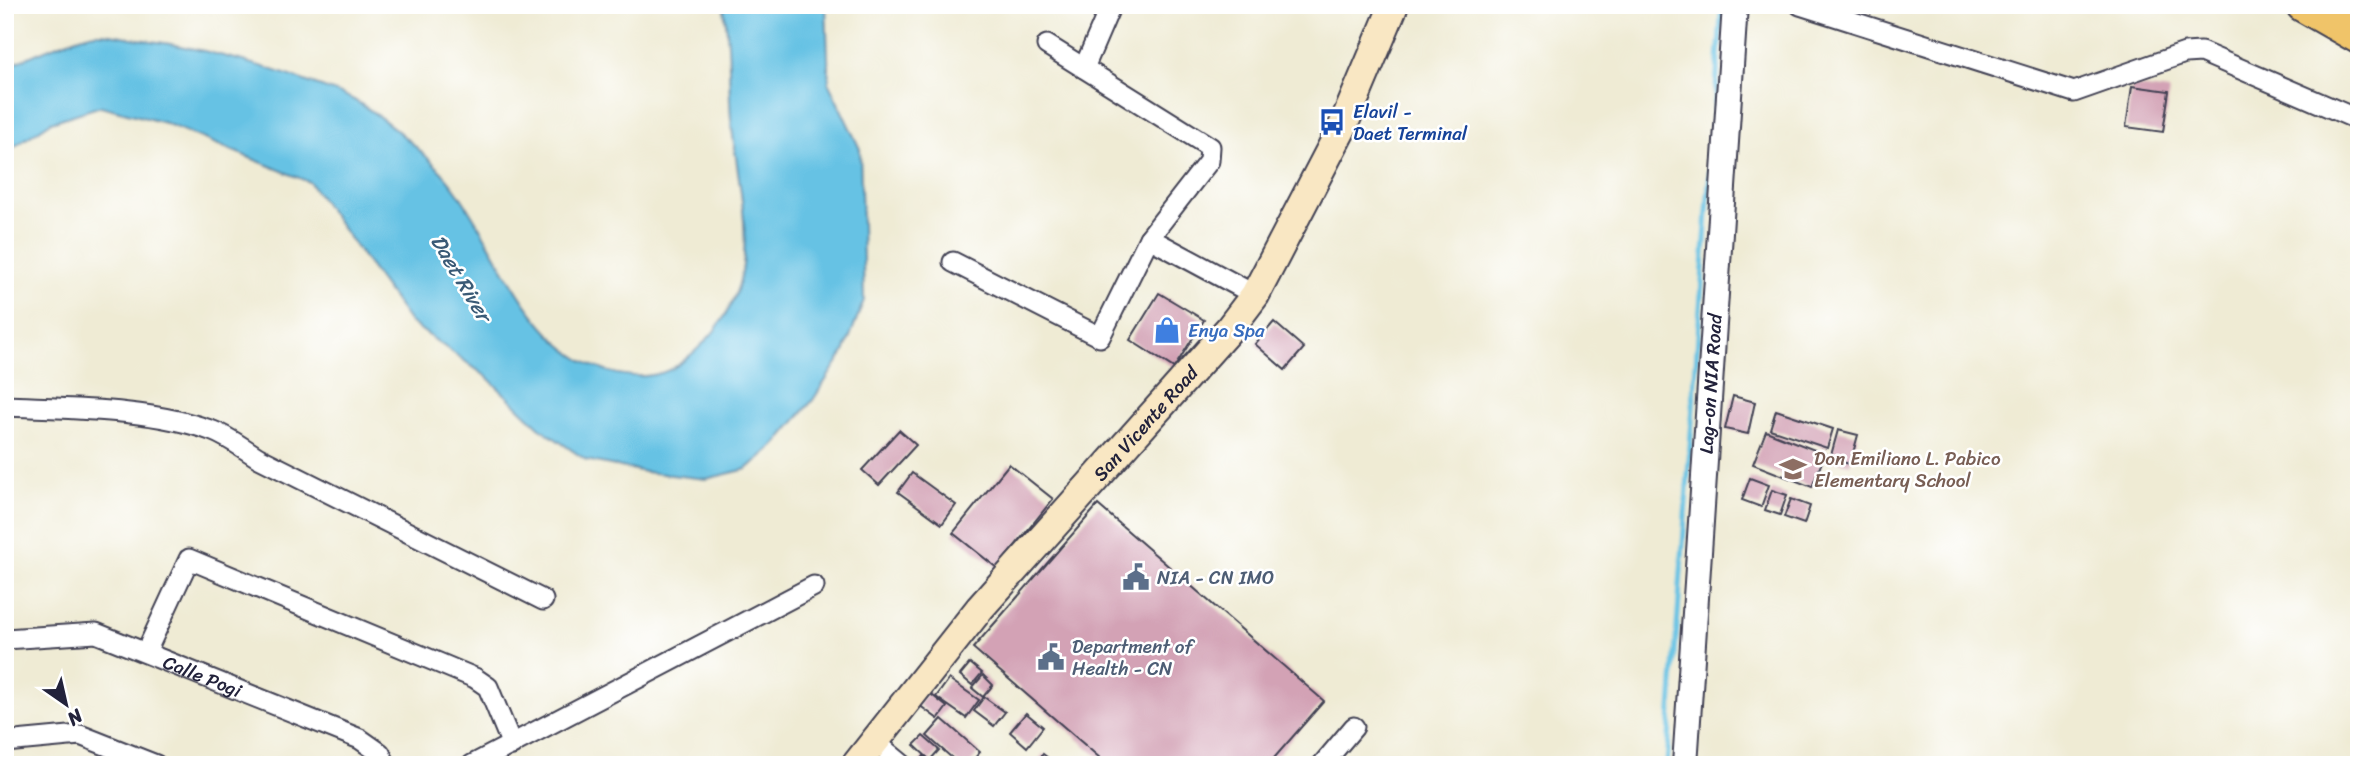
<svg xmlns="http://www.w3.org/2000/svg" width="2364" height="770" font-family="Sriracha,sans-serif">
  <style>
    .water { fill: #66c2e4; stroke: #447290; stroke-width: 2 }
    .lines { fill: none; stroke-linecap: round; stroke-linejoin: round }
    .stream { stroke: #66c2e4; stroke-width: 5 }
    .building { fill: #d3a2b5 }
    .minor-casing { stroke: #414052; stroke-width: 23 }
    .tertiary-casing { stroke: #414052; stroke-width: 28 }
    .secondary-casing { stroke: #414052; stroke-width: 32 }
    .trunk-casing { stroke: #414052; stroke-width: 37 }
    .minor { stroke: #fff; stroke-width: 19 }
    .tertiary { stroke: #fff; stroke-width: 24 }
    .secondary { stroke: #f9e7c3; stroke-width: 28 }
    .trunk { stroke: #f0c469; stroke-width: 33 }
    .labels { text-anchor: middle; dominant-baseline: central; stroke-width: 5; stroke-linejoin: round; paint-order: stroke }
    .transit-label { font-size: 19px; fill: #164399; stroke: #fff; text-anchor: start }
    .shop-label { font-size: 19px; fill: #366cbe; stroke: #fff; text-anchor: start }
    .street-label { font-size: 19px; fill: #22223b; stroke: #fff }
    .education-label { font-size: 19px; fill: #785e54; stroke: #fff; text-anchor: start }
    .service-label { font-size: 19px; fill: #4e5e75; stroke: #fff; text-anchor: start }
    .water-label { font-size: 21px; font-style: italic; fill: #3a5a76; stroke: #fff }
  </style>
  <rect width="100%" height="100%" fill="#fff"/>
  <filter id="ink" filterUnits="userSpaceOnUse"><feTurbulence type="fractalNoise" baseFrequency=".0143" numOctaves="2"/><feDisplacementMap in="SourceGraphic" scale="14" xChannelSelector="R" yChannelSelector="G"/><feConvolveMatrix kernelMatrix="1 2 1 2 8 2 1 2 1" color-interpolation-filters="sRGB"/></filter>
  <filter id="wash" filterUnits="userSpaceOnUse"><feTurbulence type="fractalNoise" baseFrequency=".00686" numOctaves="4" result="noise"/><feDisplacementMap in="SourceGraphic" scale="28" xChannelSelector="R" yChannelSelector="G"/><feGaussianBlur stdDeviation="1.57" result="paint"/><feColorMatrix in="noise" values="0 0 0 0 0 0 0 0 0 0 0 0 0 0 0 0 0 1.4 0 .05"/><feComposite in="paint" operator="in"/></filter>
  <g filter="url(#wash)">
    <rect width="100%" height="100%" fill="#efebd4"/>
    <path class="water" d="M723 5H826L829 84 860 149 864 300 844 352 813 400 775 445 747 469 706 479 645 472 586 460 540 428 487 377 410 322 309 182 165 123 101 106 51 122 5 153V67C25 59 78 34 96 33 107 32 121 36 132 38 193 46 254 62 313 84 325 89 340 92 352 99 383 116 436 161 456 190 494 243 523 324 580 359 610 377 653 385 682 362 773 293 741 215 731 119 728 81 731 44 723 5Z"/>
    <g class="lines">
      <path class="stream" d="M1667 765 1722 5"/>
    </g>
    <g id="blocks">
      <g class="building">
        <path d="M2132 86 2169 91 2163 132 2126 127Z"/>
        <path d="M1159 293 1204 320 1174 368 1130 340Z"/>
        <path d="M1274 322 1304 348 1285 370 1255 344Z"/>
        <path d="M1733 396 1755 402 1748 434 1725 429Z"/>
        <path d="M1776 410 1833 429 1827 448 1770 429Z"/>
        <path d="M899 430 916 445 879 485 862 470Z"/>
        <path d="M1838 430 1858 435 1850 464 1830 459Z"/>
        <path d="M1766 431 1825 454 1812 487 1753 464Z"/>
        <path d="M1009 464 1053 499 997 568 953 533Z"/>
        <path d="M912 473 956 505 942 524 898 492Z"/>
        <path d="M1750 478 1769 485 1761 507 1742 500Z"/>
        <path d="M1772 490 1787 495 1780 515 1765 510Z"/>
        <path d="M1791 499 1810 506 1804 524 1784 517Z"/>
        <path d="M1098 505 1324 701 1268 765H1108L973 648Z"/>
        <path d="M970 663 982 673 972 685 960 675Z"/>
        <path d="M983 675 993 685 983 697 972 688Z"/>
        <path d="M949 679 979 700 966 718 936 697Z"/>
        <path d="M928 692 947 707 938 719 919 705Z"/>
        <path d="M984 697 1005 712 994 726 974 711Z"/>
        <path d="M1026 713 1043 727 1027 747 1010 732Z"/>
        <path d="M942 719 980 752 969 765H960L927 736Z"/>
        <path d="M923 736 939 750 930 760 914 745Z"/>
        <path d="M1043 754 1057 765H1035Z"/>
        <path d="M924 756 935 765H917Z"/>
      </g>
    </g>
  </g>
  <g filter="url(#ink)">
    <use href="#blocks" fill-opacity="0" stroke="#414052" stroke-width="2"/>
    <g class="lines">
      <defs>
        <g id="minor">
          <path d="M1800 5 2074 92 2185 53 2201 52 2359 120"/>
          <path d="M1084 68 1111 5"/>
          <path d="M1149 238 1255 295"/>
          <path d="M953 262 1100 337 1149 238 1209 161 1210 147 1047 45"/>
          <path d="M5 406C71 409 150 408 213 431 229 437 244 449 259 458L543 600"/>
          <path id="s1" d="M5 639 96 633 360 739 380 753 386 765"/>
          <path d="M146 652 189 559 475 678 488 687 512 745"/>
          <path d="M874 741 903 765"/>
          <path d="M5 742 80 735 156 765"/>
          <path d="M472 765 814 586"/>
          <path d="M1322 765 1354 727"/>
        </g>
        <g id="tertiary">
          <path id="s2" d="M1685 765 1735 5"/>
        </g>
        <g id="secondary">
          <path id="s3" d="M856 765 980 608 1230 328 1255 295 1343 126 1394 5"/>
        </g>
        <path id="trunk" d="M2303 5 2359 37"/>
      </defs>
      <use href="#minor" class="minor-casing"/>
      <use href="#tertiary" class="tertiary-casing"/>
      <use href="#secondary" class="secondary-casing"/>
      <use href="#trunk" class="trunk-casing"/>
      <use href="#minor" class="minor"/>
      <use href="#tertiary" class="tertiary"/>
      <use href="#secondary" class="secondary"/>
      <use href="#trunk" class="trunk"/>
    </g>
  </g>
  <defs>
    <symbol id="bus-bare" viewBox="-9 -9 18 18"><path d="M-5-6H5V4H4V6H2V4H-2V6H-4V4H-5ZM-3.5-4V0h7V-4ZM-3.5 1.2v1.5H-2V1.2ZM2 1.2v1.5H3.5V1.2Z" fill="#1a4fb4" stroke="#fff" stroke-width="2.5" paint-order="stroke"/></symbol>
    <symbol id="shop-bare" viewBox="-9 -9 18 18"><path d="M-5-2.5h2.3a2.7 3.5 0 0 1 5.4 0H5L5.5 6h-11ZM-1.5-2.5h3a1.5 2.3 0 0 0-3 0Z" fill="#3f7fe0" stroke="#fff" stroke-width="2.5" paint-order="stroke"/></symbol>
    <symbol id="school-bare" viewBox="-9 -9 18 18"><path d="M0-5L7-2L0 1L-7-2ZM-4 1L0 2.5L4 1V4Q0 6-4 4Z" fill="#8d6e63" stroke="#fff" stroke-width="2.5" paint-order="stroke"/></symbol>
    <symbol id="civic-bare" viewBox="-9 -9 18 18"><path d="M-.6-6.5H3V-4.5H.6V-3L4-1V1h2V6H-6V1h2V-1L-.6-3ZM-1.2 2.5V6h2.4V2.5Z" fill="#5c6f8a" stroke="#fff" stroke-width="2.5" paint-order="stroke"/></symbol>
  </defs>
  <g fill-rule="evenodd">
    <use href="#bus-bare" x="1313" y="103" width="38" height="38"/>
    <use href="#shop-bare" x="1148" y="311" width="38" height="38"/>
    <use href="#school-bare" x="1774" y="450" width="38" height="38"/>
    <use href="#civic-bare" x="1117" y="558" width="38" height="38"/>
    <use href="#civic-bare" x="1032" y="638" width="38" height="38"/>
  </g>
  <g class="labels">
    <g class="transit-label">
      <text x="1353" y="111">Elavil -<tspan x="1353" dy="22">Daet Terminal</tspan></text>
    </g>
    <g class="shop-label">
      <text x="1188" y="330">Enya Spa</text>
    </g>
    <g class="street-label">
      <text stroke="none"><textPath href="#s2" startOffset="382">Lag-on NIA Road</textPath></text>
      <text stroke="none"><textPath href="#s3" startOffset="448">San Vicente Road</textPath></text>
      <text stroke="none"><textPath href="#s1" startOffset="206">Calle Pogi</textPath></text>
    </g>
    <g class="education-label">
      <text x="1814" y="458">Don Emiliano L. Pabico<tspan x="1814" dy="22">Elementary School</tspan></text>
    </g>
    <g class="service-label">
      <text x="1157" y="577">NIA - CN IMO</text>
      <text x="1072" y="646">Department of<tspan x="1072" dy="22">Health - CN</tspan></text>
    </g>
    <g class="water-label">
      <text transform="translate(461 278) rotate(59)">Daet River</text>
    </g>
  </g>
  <rect width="2364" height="770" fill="none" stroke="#fff" stroke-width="28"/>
  <g transform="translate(66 704) rotate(146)" stroke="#ffffff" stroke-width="5" paint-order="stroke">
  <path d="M0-5L12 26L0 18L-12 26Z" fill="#22223b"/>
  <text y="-10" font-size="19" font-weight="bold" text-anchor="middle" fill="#22223b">N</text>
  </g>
</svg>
